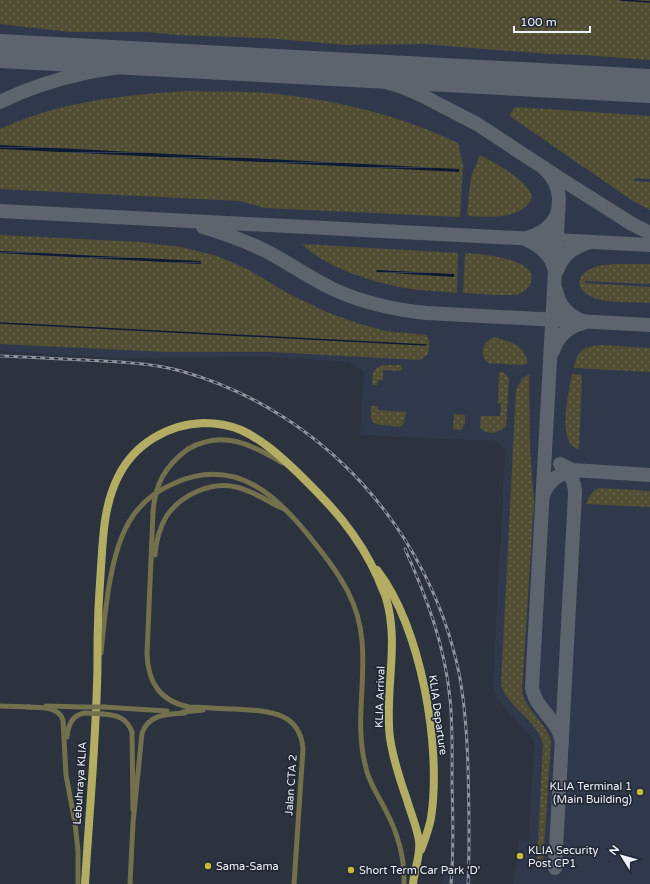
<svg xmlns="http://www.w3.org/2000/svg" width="650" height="884" font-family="'Varela Round',sans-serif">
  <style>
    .built { fill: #30394b }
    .grass { fill: url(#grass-dots) }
    .water { fill: url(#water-rules) }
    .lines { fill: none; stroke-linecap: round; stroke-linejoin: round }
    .stream { stroke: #0e1a33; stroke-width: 1.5 }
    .taxiway { stroke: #5e646e; stroke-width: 14 }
    .runway { stroke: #5e646e; stroke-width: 34 }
    .street { stroke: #73704e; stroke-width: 5 }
    .primary { stroke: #b3ad64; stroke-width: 8 }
    .rail-casing { stroke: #90959f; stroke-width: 3 }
    .rail { stroke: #222834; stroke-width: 1.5; stroke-dasharray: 4.5; stroke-linecap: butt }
    .street-bridge { stroke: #73704e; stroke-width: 5 }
    .poi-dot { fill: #c7bb3c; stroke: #222834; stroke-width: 1.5 }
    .labels { text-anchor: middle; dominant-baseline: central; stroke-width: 3.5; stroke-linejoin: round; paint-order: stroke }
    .street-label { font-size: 11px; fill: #eef2fa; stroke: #222834 }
    .poi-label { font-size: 11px; fill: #eef2fa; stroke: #222834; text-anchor: start }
  </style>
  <defs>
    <pattern id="grass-dots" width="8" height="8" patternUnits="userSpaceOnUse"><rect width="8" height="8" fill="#514e33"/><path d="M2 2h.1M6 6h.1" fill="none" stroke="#6a6851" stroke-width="1.8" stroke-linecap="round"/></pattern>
    <pattern id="water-rules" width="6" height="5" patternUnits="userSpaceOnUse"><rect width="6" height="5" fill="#0e1a33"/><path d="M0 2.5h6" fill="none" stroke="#313c51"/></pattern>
  </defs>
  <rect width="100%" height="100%" fill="#2c323e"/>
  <g class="built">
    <path d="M0 0H650V884H513L514 871H516L518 840 527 841 529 838 534 743 530 736 516 721 496 697 493 684 505 451 496 441 360 435 364 371 348 362 273 357 114 358 0 351Z"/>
    <path d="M443 872 473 873 472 884H442Z"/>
  </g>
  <g class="grass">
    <path d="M0 0H650V60L584 55 549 54 423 44 345 45 266 38 177 35 147 32H71L0 24Z"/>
    <path d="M189 91C218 92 248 91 277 94 341 101 401 116 458 143L463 165 460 217 265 208 240 201 0 189V129C61 101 123 95 189 91Z"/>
    <path d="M517 107 650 116V179L634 178V181L650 182V210L633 201 511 117 510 114 514 108Z"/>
    <path d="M480 155C495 163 528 180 532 197 523 220 489 217 469 216L467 214 471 177Z"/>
    <path d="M0 235 139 242 181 247 217 256 249 270 289 294 329 313 357 323 385 331 426 335C432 345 430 358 418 360L272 352H167L0 344V253L201 264V262L0 251Z"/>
    <path d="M302 244 458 253 457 293C439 291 422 291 405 288 372 282 326 268 302 244Z"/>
    <path d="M465 253C479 254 539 258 531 282 529 288 524 292 518 294 508 297 475 293 463 293Z"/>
    <path d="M614 264H650V284L585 281V283L650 287V303C636 302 605 303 594 298 576 291 574 275 593 268 599 265 607 265 614 264Z"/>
    <path d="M494 337C511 342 524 344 528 363L522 365 489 363C478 357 483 340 494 337Z"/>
    <path d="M600 345 650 348V372L574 368C577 350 584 347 600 345Z"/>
    <path d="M385 365H401L402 369 400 371 383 370V380H378L377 385H372C372 374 373 367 385 365Z"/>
    <path d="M499 372H503L509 378 506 426C499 433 488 436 480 428L481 416H500L501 403H498Z"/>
    <path d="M529 374 530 450 534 502 522 689C524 711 546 721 551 741L543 862H537L543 744C537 719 507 708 501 684L516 390 522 379Z"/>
    <path d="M572 374 582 375 579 449C556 444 569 391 572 374Z"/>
    <path d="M371 406H377L378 410 406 412 404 423 400 427 375 424 371 419Z"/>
    <path d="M454 414 465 415V424L461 430 453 429Z"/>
    <path d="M599 488 650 491V507L586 504C589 496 592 491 599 488Z"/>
  </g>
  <g class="water">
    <path d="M0 145 459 169V172L0 149Z"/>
    <path d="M0 251 201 261V264L0 253Z"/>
    <path d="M377 270 454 274V277L376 272Z"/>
  </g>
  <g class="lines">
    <g class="stream">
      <path d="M621 0 650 2"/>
      <path d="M0 323 426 345"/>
    </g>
    <g class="taxiway">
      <path d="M319 69 379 80 403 87 423 96 477 124 564 181 632 224 650 233"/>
      <path d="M0 102C56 74 116 66 178 60"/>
      <path d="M544 168C553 177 558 185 559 198L532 687C535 710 558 718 562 742"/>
      <path d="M0 211 650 245"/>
      <path d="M203 227C224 233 245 241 266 251 289 263 311 279 335 290 364 303 395 310 427 313L650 325"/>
      <path d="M527 238C541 234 554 225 558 211"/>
      <path d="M527 240C541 246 552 256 555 271"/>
      <path d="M557 271C561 257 573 247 587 243"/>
      <path d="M556 290C559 305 569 316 583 321"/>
      <path d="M553 351C558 336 568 327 583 323"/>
      <path d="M562 465 573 470 650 475"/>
      <path d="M543 495C549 480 560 472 576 471"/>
      <path d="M555 868 575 494C575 481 570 473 560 464"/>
    </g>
    <path class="runway" d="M0 51 650 86"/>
    <g class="street">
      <path d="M188 449C224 429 251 445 283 463"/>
      <path d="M153 512 147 654C148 683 160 701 189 707 204 707 219 709 235 709 265 711 300 710 303 749L294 884"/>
      <path d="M155 555C156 542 159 529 166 517 180 495 211 481 236 487 254 491 268 502 284 509"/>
      <path d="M101 653C105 615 109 556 129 522 140 503 155 491 175 483 236 456 278 496 313 541 326 557 339 574 348 592 378 649 351 706 365 764 368 781 378 795 386 811 398 834 405 858 404 884"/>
      <path d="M0 706 30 707"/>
      <path d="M46 706 83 707"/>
      <path d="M28 707C41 708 58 706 63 720L66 775 75 823 78 851V884"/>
      <path d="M104 707 167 711"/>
      <path d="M183 712 203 710"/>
      <path d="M103 714C117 715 127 718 132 732L133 810"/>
      <path d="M67 737C68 725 72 714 86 713"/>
      <path d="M130 884 133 823 142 733C149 714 167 714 185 713"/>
    </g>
    <g class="primary">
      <path d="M377 570C421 626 442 748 431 818 429 829 425 839 421 850"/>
      <path d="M85 884C89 818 95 751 97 685 98 665 97 645 98 626 98 606 100 586 101 567 103 536 104 505 118 477 134 444 168 424 204 423 217 423 229 425 241 430 263 440 280 456 297 472 332 506 358 534 378 578 380 585 384 591 386 598 400 644 384 692 390 738 393 759 400 780 407 800 411 814 417 827 419 841 421 855 414 870 413 884"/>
    </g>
    <defs>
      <g id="rail">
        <path d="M0 356C29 357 58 359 87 360 119 362 151 363 181 371 323 411 429 530 459 673 465 704 467 736 468 768 469 807 470 845 468 884"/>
        <path d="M405 549C427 598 445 646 450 699 453 727 452 756 452 784 453 817 454 851 451 884"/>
      </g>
    </defs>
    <use href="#rail" class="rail-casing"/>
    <use href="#rail" class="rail"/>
    <g class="street-bridge">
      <path d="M153 512C155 484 165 466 188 449"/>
      <path d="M83 707H104"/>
      <path d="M86 713 103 714"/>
    </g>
  </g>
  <g class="poi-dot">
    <circle cx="640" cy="792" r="4"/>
    <circle cx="520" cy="856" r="4"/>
    <circle cx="208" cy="866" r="4"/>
    <circle cx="351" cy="870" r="4"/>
  </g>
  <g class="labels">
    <g class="street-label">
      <text transform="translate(380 697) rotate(-88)">KLIA Arrival</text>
      <text transform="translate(438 715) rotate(82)">KLIA Departure</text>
      <text transform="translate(80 783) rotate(-86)">Lebuhraya KLIA</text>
      <text transform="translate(291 785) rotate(-86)">Jalan CTA 2</text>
    </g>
    <g class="poi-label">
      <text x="632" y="786" text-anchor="end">KLIA Terminal 1<tspan x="632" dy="13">(Main Building)</tspan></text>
      <text x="528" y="850">KLIA Security<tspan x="528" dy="13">Post CP1</tspan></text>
      <text x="216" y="866">Sama-Sama</text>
      <text x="359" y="870">Short Term Car Park 'D'</text>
    </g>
  </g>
  <g transform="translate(622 856) rotate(307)" stroke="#222834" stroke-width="3" paint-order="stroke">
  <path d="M0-3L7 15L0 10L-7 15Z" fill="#eef2fa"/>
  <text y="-6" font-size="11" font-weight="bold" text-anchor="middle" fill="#eef2fa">N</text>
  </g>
  <path d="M514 26v6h76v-6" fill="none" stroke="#eef2fa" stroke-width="2"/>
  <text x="520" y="26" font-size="12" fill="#eef2fa" stroke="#222834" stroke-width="3" paint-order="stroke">100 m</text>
</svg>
